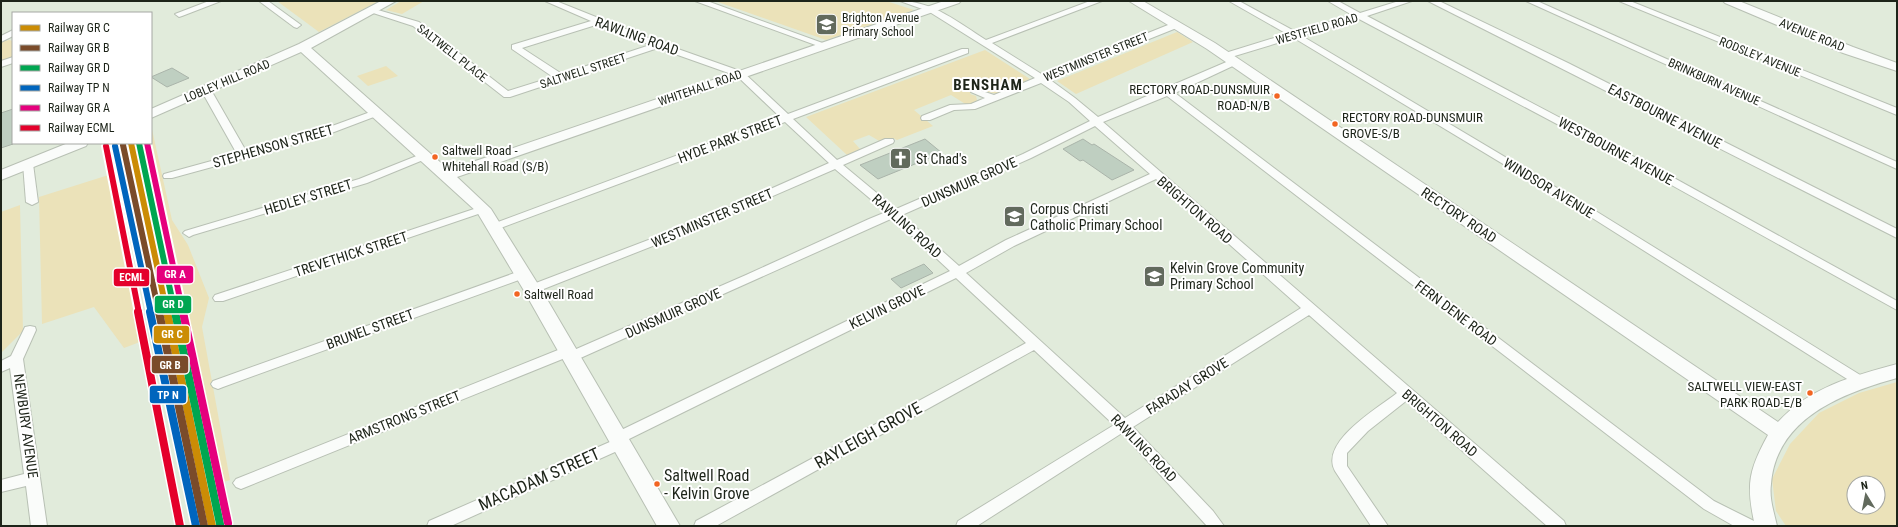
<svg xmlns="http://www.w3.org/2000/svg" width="1898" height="527" font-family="'Roboto Condensed',sans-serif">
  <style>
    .green { fill: #ebe2b9; fill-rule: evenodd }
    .building { fill: #bfcfc1; stroke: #aab4aa }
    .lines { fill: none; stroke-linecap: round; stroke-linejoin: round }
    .street-casing { stroke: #b8c0b4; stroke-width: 2 }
    .secondary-casing { stroke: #b8c0b4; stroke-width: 2 }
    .street { fill: #fafcfa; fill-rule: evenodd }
    .secondary { fill: #fafcfa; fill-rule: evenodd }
    .rail-1-far1-casing { stroke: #fff; stroke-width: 10 }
    .rail-1-casing { stroke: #fff; stroke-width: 11 }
    .rail-2-far1-casing { stroke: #fff; stroke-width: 10 }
    .rail-2-casing { stroke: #fff; stroke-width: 11 }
    .rail-3-far1-casing { stroke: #fff; stroke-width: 10 }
    .rail-3-casing { stroke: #fff; stroke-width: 11 }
    .rail-4-far1-casing { stroke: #fff; stroke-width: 10 }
    .rail-4-casing { stroke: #fff; stroke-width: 11 }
    .rail-5-far1-casing { stroke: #fff; stroke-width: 10 }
    .rail-5-casing { stroke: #fff; stroke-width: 11 }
    .rail-6-far1-casing { stroke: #fff; stroke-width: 10 }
    .rail-6-casing { stroke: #fff; stroke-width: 11 }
    .rail-1-far1 { stroke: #cb8c05; stroke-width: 6 }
    .rail-1 { stroke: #cb8c05; stroke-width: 8 }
    .rail-2-far1 { stroke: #7a4b2a; stroke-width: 6 }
    .rail-2 { stroke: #7a4b2a; stroke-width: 8 }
    .rail-3-far1 { stroke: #00a651; stroke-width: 6 }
    .rail-3 { stroke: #00a651; stroke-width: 8 }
    .rail-4-far1 { stroke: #0065bd; stroke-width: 6 }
    .rail-4 { stroke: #0065bd; stroke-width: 8 }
    .rail-5-far1 { stroke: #e5007d; stroke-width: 6 }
    .rail-5 { stroke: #e5007d; stroke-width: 8 }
    .rail-6-far1 { stroke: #e4002b; stroke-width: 6 }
    .rail-6 { stroke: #e4002b; stroke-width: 8 }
    .bus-dot { fill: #f26522; stroke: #fff; stroke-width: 1.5 }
    .labels { text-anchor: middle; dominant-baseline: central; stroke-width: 4; stroke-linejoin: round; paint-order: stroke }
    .far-poi-label { font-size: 12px; fill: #1d2419; stroke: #fff; text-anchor: start }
    .far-street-label { font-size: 12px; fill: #1d2419; stroke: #fff }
    .bus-label { font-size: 13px; fill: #1d2419; stroke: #fff; text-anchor: start }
    .street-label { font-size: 14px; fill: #1d2419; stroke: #fff }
    .poi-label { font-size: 14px; fill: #1d2419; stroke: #fff; text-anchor: start }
    .far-district-label { font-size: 15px; font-weight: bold; letter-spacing: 1px; fill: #1d2419; stroke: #fff }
    .near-bus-label { font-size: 16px; fill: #1d2419; stroke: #fff; text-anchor: start }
    .near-street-label { font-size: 17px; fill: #1d2419; stroke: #fff }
    .line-badge { stroke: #fff; stroke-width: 1.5 }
    .badge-label { font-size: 11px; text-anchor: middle; font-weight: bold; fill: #fff }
  </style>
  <rect width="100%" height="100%" fill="#e1ebdb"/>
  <g class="green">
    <path d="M277 1H379L319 32Z"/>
    <path d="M401 1H424L402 14 386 10Z"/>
    <path d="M715 1H886L914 10 826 40Z"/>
    <path d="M1177 32 1193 42 1076 94 1057 81Z"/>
    <path d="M9 40 13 41V58L1 62V42Z"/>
    <path d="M985 50 1030 79 997 94 975 89 970 94 976 96 977 100 975 103 967 105 951 95 914 110 933 126 897 140 893 138 881 142 869 135 853 141 860 149 847 155 806 117Z"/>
    <path d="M386 66 398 76 368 86 357 76Z"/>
    <path d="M151 125 172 220 188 245 209 298 202 327 230 480 214 485 139 143H151Z"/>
    <path d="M118 172 123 256 145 340 124 348 94 307 42 324 39 197Z"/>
    <path d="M20 205 23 331 1 353V212Z"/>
    <path d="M1897 382V526H1786L1776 511 1772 479 1790 444 1819 413 1859 393ZM1854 483H1878V507H1854Z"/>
  </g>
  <g class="building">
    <path d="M172 68 189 78 167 87 151 77Z"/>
    <path d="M13 109V144L1 148V113Z"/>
    <path d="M925 139 942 153 878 179 860 165Z"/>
    <path d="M1083 139 1092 145 1094 144 1134 170 1112 180 1083 160 1080 161 1063 149Z"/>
    <path d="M924 264 933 273 901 288 891 279Z"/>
  </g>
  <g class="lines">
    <defs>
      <g id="street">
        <path d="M209 1H221L182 16 179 17 175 14Z"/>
        <path d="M259 1H268L301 25 297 28 294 27Z"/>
        <path d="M545 1H556L661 43 743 72 788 114 962 49H968V53L793 119 837 160 885 139H893L894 141 893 143 843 165 896 209 1023 154 1090 121 1069 102 1041 83 975 109 954 110 930 120H922L921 118 922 116 950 105 971 104 985 98 971 92 973 90 976 89 994 95 1035 78 928 11 900 1C933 1 959 23 986 40L1090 1H1102L992 43 1043 75 1173 23H1179V27L1049 79 1075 98 1098 117 1231 60H1237V64L1175 93 1714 501 1754 521 1756 526H1734L1704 509 1167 96 1103 122 1564 521 1566 526H1547L1406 401 1368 431 1347 453V466L1388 526H1371L1335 471C1319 442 1378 408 1397 393L1309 315 1133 427 1213 511 1224 526H1207L1122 433 977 526H956L958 521 1114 425 1034 350 716 526H694L696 521 1026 343 956 278 627 440 628 443 626 447 451 526H427L429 521 612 441 611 438 613 434 950 271 893 218 576 360H566L565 358 246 487 241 489 236 487 233 483 236 479 563 348 568 346 574 350 746 275 869 219 886 212 835 169 706 225 536 292H528L526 289 528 286 698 221 829 163 785 122 498 229H490L488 227 490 225 780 117 737 76 658 48 510 97H504L413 26 367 11 371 8 419 22 508 91 553 77 512 49V45L591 21ZM599 24 650 45 562 74 522 48ZM1095 126 1150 174 1006 240 959 266 902 215 1031 158ZM1156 179 1301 308 1125 418 966 273 1014 246Z"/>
        <path d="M695 1H707L828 45 827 47H821Z"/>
        <path d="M1229 1H1239L1296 32 1352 15 1328 1H1338L1360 13 1399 1H1412L1367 16 1674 178 1897 301V310L1666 182 1359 19 1302 36 1594 210 1865 378 1867 381 1865 384 1860 386 1855 384 1586 214 1294 38 1228 58H1222V54L1287 34Z"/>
        <path d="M1428 1H1439L1568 63 1897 229V238Z"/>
        <path d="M1526 1H1537L1897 162V169Z"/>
        <path d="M1619 1H1630L1897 108V115Z"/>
        <path d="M13 30V36L1 42V36Z"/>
        <path d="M13 57V63L1 67V61Z"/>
        <path d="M206 87 211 90 246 151 313 133 373 111 376 110 381 113 379 115 321 137 172 178H164L163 176 164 174 237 154 201 90Z"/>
        <path d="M424 153 428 154 429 156 428 158 367 183 193 235 189 237 183 233 185 231 359 179Z"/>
        <path d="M28 161 33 164 38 202 32 205 26 202 23 164Z"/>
        <path d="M483 206 489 209 487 211 223 301H215L213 298 215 295Z"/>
        <path d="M523 270 529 274 527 277 223 387 218 389 213 387 211 384 213 381Z"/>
        <path d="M30 326 35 327 36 330 23 359 47 526H31L26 486 1 492V480L24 474 10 368 1 372V361L11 356 25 327Z"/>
      </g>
      <g id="secondary">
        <path d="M381 1H396L311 48 449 170 944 1H961L959 3 457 177 491 209 541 289 680 526H657L523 289 477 212 301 52 151 118V109L299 44Z"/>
        <path d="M1129 1H1143L1215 43 1778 422C1810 387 1853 376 1897 364V378C1843 393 1776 418 1771 484 1769 499 1774 512 1777 526H1755C1746 486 1748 471 1768 435L1207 49Z"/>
        <path d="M1723 1H1739L1853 47 1897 63V71L1843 53 1725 3Z"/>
        <path d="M68 143H88L86 146 1 180V170Z"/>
      </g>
    </defs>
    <use href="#street" class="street-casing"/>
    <use href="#secondary" class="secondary-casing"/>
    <use href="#street" class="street"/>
    <use href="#secondary" class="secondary"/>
    <defs>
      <path id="rail-1-far1" d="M131 143 167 313"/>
      <path id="rail-1" d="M167 312 212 526"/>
      <path id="rail-2-far1" d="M123 145 159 313"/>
      <path id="rail-2" d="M159 312 204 526"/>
      <path id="rail-3-far1" d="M139 143 175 313"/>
      <path id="rail-3" d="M175 312 220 524"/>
      <path id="rail-4-far1" d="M115 146 151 313"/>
      <path id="rail-4" d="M150 312 196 526"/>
      <path id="rail-5-far1" d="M147 143 183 313"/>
      <path id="rail-5" d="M183 312 228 523"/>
      <path id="rail-6-far1" d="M106 146 139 313"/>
      <path id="rail-6" d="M138 312 180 526"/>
    </defs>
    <use href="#rail-1-far1" class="rail-1-far1-casing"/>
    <use href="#rail-1" class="rail-1-casing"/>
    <use href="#rail-2-far1" class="rail-2-far1-casing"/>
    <use href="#rail-2" class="rail-2-casing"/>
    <use href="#rail-3-far1" class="rail-3-far1-casing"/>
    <use href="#rail-3" class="rail-3-casing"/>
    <use href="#rail-4-far1" class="rail-4-far1-casing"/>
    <use href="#rail-4" class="rail-4-casing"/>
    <use href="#rail-5-far1" class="rail-5-far1-casing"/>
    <use href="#rail-5" class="rail-5-casing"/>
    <use href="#rail-6-far1" class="rail-6-far1-casing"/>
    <use href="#rail-6" class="rail-6-casing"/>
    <use href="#rail-1-far1" class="rail-1-far1"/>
    <use href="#rail-1" class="rail-1"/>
    <use href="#rail-2-far1" class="rail-2-far1"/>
    <use href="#rail-2" class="rail-2"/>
    <use href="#rail-3-far1" class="rail-3-far1"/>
    <use href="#rail-3" class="rail-3"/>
    <use href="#rail-4-far1" class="rail-4-far1"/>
    <use href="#rail-4" class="rail-4"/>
    <use href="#rail-5-far1" class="rail-5-far1"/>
    <use href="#rail-5" class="rail-5"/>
    <use href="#rail-6-far1" class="rail-6-far1"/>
    <use href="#rail-6" class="rail-6"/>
  </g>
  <defs>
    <symbol id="school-square" viewBox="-11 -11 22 22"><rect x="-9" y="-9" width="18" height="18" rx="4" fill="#626a5d" stroke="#fff"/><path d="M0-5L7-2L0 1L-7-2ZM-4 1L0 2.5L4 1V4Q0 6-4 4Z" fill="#fff"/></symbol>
    <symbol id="church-square" viewBox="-11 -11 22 22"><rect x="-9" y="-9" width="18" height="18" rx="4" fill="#626a5d" stroke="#fff"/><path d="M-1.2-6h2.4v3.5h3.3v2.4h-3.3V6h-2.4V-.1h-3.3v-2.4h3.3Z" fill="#fff"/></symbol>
  </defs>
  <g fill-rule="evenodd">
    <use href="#school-square" x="814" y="12" width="25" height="25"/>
    <use href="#church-square" x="888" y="146" width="25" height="25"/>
    <use href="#school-square" x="1002" y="204" width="25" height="25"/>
    <use href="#school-square" x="1142" y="264" width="25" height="25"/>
  </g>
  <g class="bus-dot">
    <circle cx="1277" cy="96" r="3.5"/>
    <circle cx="1335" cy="124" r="3.5"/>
    <circle cx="435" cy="157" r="3.5"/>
    <circle cx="517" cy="294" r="3.5"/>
    <circle cx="1810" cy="393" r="3.5"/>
    <circle cx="657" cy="484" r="3.5"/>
  </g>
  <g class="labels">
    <g class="far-poi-label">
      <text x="842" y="18">Brighton Avenue<tspan x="842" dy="14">Primary School</tspan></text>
    </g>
    <g class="far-street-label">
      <text transform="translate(1317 29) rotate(-16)">WESTFIELD ROAD</text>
      <text transform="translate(1812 35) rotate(22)">AVENUE ROAD</text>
      <text transform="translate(452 53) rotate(38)">SALTWELL PLACE</text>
      <text transform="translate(1096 57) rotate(-22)">WESTMINSTER STREET</text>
      <text transform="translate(1760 57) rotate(22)">RODSLEY AVENUE</text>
      <text transform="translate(583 71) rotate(-18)">SALTWELL STREET</text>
      <text transform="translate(227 81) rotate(-23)">LOBLEY HILL ROAD</text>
      <text transform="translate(1714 82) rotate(24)">BRINKBURN AVENUE</text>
      <text transform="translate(700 88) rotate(-19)">WHITEHALL ROAD</text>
    </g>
    <g class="bus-label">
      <text x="1270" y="89" text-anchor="end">RECTORY ROAD-DUNSMUIR<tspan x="1270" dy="16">ROAD-N/B</tspan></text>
      <text x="1342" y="117">RECTORY ROAD-DUNSMUIR<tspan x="1342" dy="16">GROVE-S/B</tspan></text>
      <text x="442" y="150">Saltwell Road -<tspan x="442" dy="16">Whitehall Road (S/B)</tspan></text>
      <text x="524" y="294">Saltwell Road</text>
      <text x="1802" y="386" text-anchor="end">SALTWELL VIEW-EAST<tspan x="1802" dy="16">PARK ROAD-E/B</tspan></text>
    </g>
    <g class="street-label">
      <text transform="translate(637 36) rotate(20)">RAWLING ROAD</text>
      <text transform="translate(1665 116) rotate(27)">EASTBOURNE AVENUE</text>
      <text transform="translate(730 139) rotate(-21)">HYDE PARK STREET</text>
      <text transform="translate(273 146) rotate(-16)">STEPHENSON STREET</text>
      <text transform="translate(1616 151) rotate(28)">WESTBOURNE AVENUE</text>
      <text transform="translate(969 182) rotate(-24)">DUNSMUIR GROVE</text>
      <text transform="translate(1549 188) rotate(31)">WINDSOR AVENUE</text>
      <text transform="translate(308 197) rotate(-17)">HEDLEY STREET</text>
      <text transform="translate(1195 210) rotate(41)">BRIGHTON ROAD</text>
      <text transform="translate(1459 215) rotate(34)">RECTORY ROAD</text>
      <text transform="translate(712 218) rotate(-23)">WESTMINSTER STREET</text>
      <text transform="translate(907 226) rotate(42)">RAWLING ROAD</text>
      <text transform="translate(351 254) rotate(-18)">TREVETHICK STREET</text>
      <text transform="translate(887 307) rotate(-26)">KELVIN GROVE</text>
      <text transform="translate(673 313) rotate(-24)">DUNSMUIR GROVE</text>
      <text transform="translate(1456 313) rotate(37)">FERN DENE ROAD</text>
      <text transform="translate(370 329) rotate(-20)">BRUNEL STREET</text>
      <text transform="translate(1187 386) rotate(-32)">FARADAY GROVE</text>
      <text transform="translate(404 417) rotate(-22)">ARMSTRONG STREET</text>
      <text transform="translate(1440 423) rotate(41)">BRIGHTON ROAD</text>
      <text transform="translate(26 426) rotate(82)">NEWBURY AVENUE</text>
      <text transform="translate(1144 448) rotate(46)">RAWLING ROAD</text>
    </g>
    <g class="poi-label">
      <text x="916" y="159">St Chad's</text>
      <text x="1030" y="209">Corpus Christi<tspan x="1030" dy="16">Catholic Primary School</tspan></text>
      <text x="1170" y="268">Kelvin Grove Community<tspan x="1170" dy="16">Primary School</tspan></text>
    </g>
    <g class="far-district-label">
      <text x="988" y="85">BENSHAM</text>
    </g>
    <g class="near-bus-label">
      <text x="664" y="475">Saltwell Road<tspan x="664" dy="18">- Kelvin Grove</tspan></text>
    </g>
    <g class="near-street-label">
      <text transform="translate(868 435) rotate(-29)">RAYLEIGH GROVE</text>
      <text transform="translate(539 479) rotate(-24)">MACADAM STREET</text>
    </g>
  </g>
  <g class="line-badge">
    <rect x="156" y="265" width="38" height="19" rx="4" fill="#e5007d"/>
    <rect x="113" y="268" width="37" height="19" rx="4" fill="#e4002b"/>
    <rect x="154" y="295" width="38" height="19" rx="4" fill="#00a651"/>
    <rect x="153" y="325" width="37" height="19" rx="4" fill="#cb8c05"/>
    <rect x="151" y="355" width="38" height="19" rx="4" fill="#7a4b2a"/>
    <rect x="149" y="385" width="38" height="19" rx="4" fill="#0065bd"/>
  </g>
  <g class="badge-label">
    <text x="175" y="278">GR A</text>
    <text x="132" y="281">ECML</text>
    <text x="173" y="308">GR D</text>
    <text x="172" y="338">GR C</text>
    <text x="170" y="369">GR B</text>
    <text x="168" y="399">TP N</text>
  </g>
  <rect width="1898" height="527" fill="none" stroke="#1d2419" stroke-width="4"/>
  <rect x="12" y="12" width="140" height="132" fill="#ffffff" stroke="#a5a7a3"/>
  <rect x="20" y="25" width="20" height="6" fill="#cb8c05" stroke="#a5a7a3"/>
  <text x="48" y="32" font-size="12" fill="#1d2419">Railway GR C</text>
  <rect x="20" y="45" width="20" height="6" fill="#7a4b2a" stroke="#a5a7a3"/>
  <text x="48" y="52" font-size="12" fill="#1d2419">Railway GR B</text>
  <rect x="20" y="65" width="20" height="6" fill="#00a651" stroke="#a5a7a3"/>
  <text x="48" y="72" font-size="12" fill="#1d2419">Railway GR D</text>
  <rect x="20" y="85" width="20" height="6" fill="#0065bd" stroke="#a5a7a3"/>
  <text x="48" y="92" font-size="12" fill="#1d2419">Railway TP N</text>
  <rect x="20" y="105" width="20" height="6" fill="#e5007d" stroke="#a5a7a3"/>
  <text x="48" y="112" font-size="12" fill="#1d2419">Railway GR A</text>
  <rect x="20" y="125" width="20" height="6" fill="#e4002b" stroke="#a5a7a3"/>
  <text x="48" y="132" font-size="12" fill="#1d2419">Railway ECML</text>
  <g transform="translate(1866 495) rotate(350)"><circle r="19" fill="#ffffff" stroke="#a5a7a3"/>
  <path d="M0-3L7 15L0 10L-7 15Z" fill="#626a5d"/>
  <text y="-6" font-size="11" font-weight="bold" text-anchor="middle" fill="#1d2419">N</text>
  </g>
</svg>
